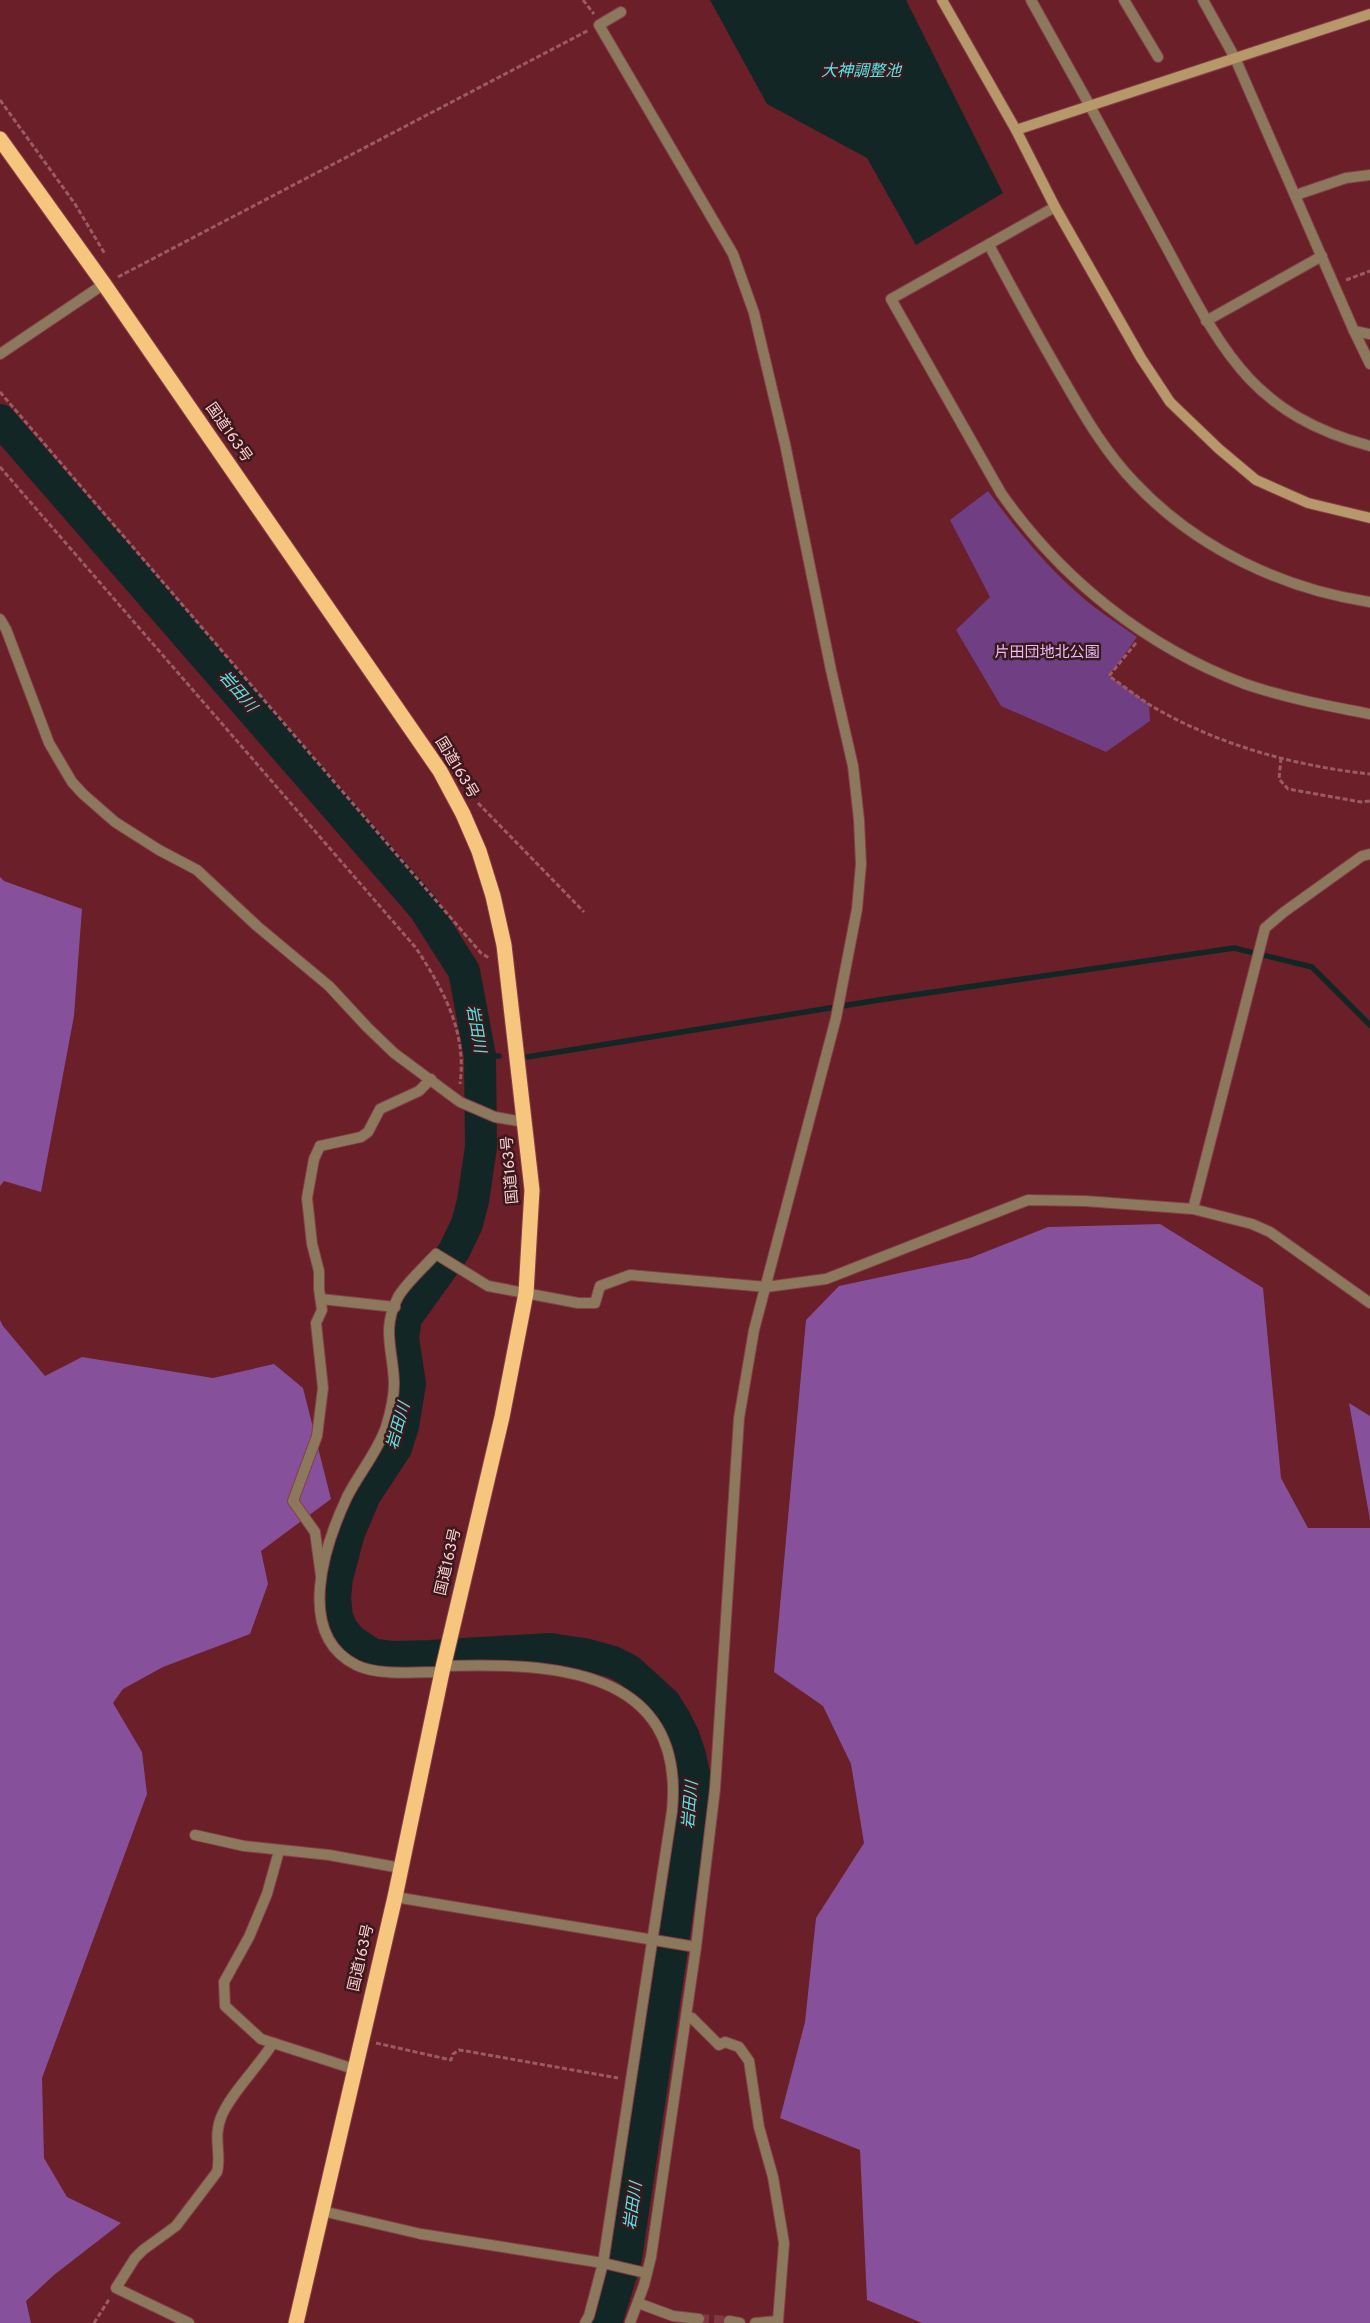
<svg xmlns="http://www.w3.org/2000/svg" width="1370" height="2323" font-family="Overpass,'Noto Sans JP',sans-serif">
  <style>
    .green { fill: #703e83 }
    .forest { fill: #86509a }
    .water { fill: #132626 }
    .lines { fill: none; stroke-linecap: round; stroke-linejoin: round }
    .stream { stroke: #132626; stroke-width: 5.5 }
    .river { stroke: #132626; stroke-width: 32 }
    .street-tunnel { stroke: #803942; stroke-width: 10; stroke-dasharray: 10 5; stroke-linecap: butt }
    .lane-casing { stroke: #843f47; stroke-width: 12 }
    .street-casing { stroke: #843f47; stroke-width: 12 }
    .secondary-casing { stroke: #843f47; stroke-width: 12 }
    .highway-casing { stroke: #843f47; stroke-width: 17 }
    .path { stroke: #9c5b62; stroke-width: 3; stroke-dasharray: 5 2.5; stroke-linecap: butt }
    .lane { stroke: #8c785c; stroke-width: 10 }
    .street { stroke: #8c785c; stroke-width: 10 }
    .secondary { stroke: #b7986a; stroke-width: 10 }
    .highway { stroke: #f7c67e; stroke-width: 15 }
    .labels { text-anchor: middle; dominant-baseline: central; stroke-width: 5; stroke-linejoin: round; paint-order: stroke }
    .street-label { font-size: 15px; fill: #fdcfd0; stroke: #3a181b }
    .park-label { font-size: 15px; fill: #e7bcf8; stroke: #3a181b }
    .water-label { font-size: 16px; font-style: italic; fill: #53e9eb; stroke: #3a181b }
  </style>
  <rect width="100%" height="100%" fill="#6a1f29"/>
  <path class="green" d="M988 491C1016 529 1046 566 1082 597 1099 612 1119 624 1137 637L1109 676 1149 704 1150 721 1106 752 1001 706 956 630 990 597 950 520Z"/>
  <g class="forest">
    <path d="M0 877 4 881 82 909 74 1016 41 1192 4 1181 0 1186Z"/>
    <path d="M1160 1224 1263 1288 1281 1478 1308 1528H1370V2323H922L867 2300 860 2150 780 2118 805 2022 816 1918 864 1843 851 1764 823 1706 774 1672 806 1320 839 1286 970 1258 1048 1227Z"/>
    <path d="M0 1320 3 1326 45 1376 82 1357 213 1378 274 1364 303 1388 331 1499 261 1551 268 1584 250 1634 163 1667 123 1689 113 1703 142 1752 147 1794 42 2078 44 2158 67 2197 121 2223 54 2275 26 2301 31 2323H0Z"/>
    <path d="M1349 1403 1370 1416V1520Z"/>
  </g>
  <path class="water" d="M710 0H906L1003 193 916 245 867 158 767 104Z"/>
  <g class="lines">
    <g class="stream">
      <path d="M480 1056H499"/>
      <path d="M527 1057 879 1000 1234 948 1312 967 1370 1025"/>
    </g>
    <path class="river" d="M0 420 424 908 464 971 480 1056 481 1147 473 1201 467 1224 454 1251 406 1318 403 1338 410 1384 403 1426 396 1448 365 1495 349 1533 337 1578 335 1598 337 1617 342 1629 351 1640 372 1654 392 1657 429 1656 550 1649 584 1654 613 1662 629 1670 665 1703 675 1719 684 1737 690 1755 695 1778 694 1800 626 2258 606 2323"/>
    <path class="street-tunnel" d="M699 2319 729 2321"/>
    <defs>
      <g id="lane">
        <path d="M1031 0 1090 106"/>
        <path d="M1124 0 1158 57"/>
        <path d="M320 1146 314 1159 307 1198 312 1244 319 1271V1289L322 1310 316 1323 323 1388 317 1436 293 1501 315 1532 321 1576"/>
        <path d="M195 1835 244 1846 329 1855 401 1868"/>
        <path d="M279 1851 267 1894 249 1937 224 1982 225 2006 261 2039 354 2069"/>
        <path d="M322 2211 421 2234"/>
        <path d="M189 2323 116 2288 135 2258 143 2250 176 2226 217 2172C222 2154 212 2137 222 2115 232 2092 259 2066 273 2043"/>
      </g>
      <g id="street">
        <path d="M1203 0 1235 58 1354 331 1370 334"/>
        <path d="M621 12 599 25 733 254 754 313 785 444 831 670 853 766 859 820 861 864 857 909 836 1018 754 1330 739 1418 715 1789 696 1947 651 2257 644 2285 630 2323"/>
        <path d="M1090 106C1116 154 1142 202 1168 250 1222 350 1251 414 1370 446"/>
        <path d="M1296 195 1346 178 1370 175"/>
        <path d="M1055 207 891 299 1001 493C1061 579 1146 647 1245 684 1286 698 1328 706 1370 714"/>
        <path d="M989 245C1014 292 1039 338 1066 384 1086 419 1107 454 1135 483 1196 548 1283 589 1370 602"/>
        <path d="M1206 321 1322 256"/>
        <path d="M1354 331 1370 364"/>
        <path d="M0 354 104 284"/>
        <path d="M0 619 6 629 49 743 72 782 83 794 115 822 159 850 197 870 257 926 329 986 367 1027 394 1053 460 1102 495 1117 524 1122"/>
        <path d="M320 1146 361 1137 368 1132 380 1109 419 1091 431 1079"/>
        <path d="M1193 1209 1265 928 1284 912 1362 856 1370 854"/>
        <path d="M321 1299 395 1307"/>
        <path d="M444 1666C549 1663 686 1666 672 1811L603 2263 589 2316 585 2323"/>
        <path d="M442 1672C418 1672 377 1676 356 1665 294 1634 325 1544 347 1497 359 1473 377 1453 386 1427 390 1414 394 1397 394 1383 393 1350 381 1329 398 1297 406 1283 425 1266 436 1254L488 1286 578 1303H595L600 1286 630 1275 766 1287 826 1279 1028 1200 1085 1201 1193 1209 1252 1224 1270 1232 1370 1303"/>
        <path d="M395 1897 696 1947"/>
        <path d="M686 2016 692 2018 719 2045 725 2042 739 2047 749 2061 759 2127 773 2177 784 2243 778 2321 755 2323"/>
        <path d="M421 2234 603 2263 646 2273"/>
        <path d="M638 2303 673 2316 699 2319"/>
        <path d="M729 2321 740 2323"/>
      </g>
      <g id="secondary">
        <path d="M942 0 1016 130 1055 207 1141 358 1170 402 1219 449 1256 480 1308 503 1370 518"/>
        <path d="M1016 130 1370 14"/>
      </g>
      <path id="highway" d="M0 139 104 284 440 771 463 814 479 851 493 896 504 945 532 1190 526 1293 502 1417 442 1672 395 1897 296 2323"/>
    </defs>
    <use href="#lane" class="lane-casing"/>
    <use href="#street" class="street-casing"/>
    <use href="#secondary" class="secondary-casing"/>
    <use href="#highway" class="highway-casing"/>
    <g class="path">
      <path d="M583 0 594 14"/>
      <path d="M0 100 75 204 105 254"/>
      <path d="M118 277 589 30"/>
      <path d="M1346 280 1370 271"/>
      <path d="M0 392 481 953 489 958"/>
      <path d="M0 467 416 948C444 991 467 1032 460 1084"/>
      <path d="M1136 643 1109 676C1122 685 1136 696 1150 705 1215 744 1294 766 1370 774"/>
      <path d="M1281 758 1279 779 1288 789 1361 802 1370 801"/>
      <path d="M478 803 584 912"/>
      <path d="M376 2043 451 2060 453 2054 459 2050 466 2051 618 2078"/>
      <path d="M94 2323 110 2298"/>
    </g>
    <use href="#lane" class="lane"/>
    <use href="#street" class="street"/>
    <use href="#secondary" class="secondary"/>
    <use href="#highway" class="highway"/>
  </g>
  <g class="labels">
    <g class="street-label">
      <text transform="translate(228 433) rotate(55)">国道163号</text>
      <text transform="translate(456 768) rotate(59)">国道163号</text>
      <text transform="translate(511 1170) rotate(-95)">国道163号</text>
      <text transform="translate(449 1562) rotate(-77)">国道163号</text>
      <text transform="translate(362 1958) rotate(-77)">国道163号</text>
    </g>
    <g class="park-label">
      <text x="1047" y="653">片田団地北公園</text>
    </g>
    <g class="water-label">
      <text x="861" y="72">大神調整池</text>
      <text transform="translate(237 692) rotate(49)">岩田川</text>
      <text transform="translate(475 1029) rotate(80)">岩田川</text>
      <text transform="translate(399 1426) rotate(-74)">岩田川</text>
      <text transform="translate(691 1805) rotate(-85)">岩田川</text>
      <text transform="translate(634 2206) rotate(-82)">岩田川</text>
    </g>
  </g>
</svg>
